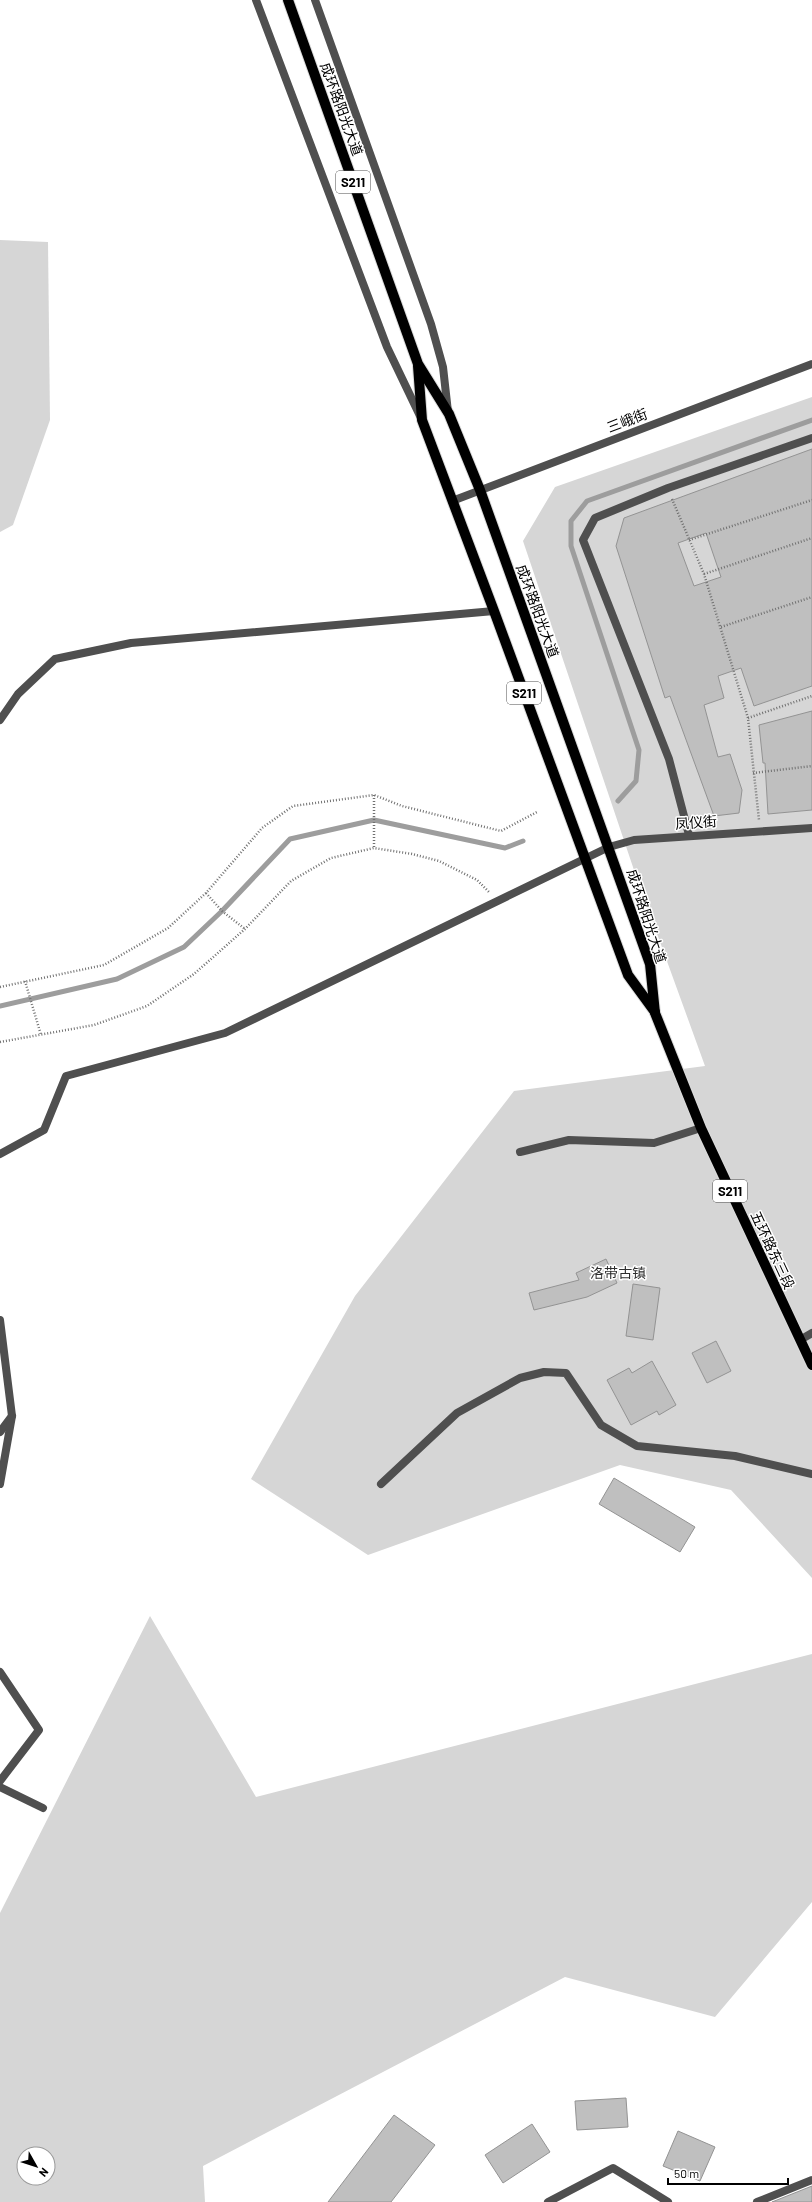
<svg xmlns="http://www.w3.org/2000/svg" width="812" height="2202" font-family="Barlow,'Noto Sans SC',sans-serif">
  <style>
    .green { fill: #d6d6d6; fill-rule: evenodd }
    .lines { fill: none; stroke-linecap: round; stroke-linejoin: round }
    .stream { stroke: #9d9d9d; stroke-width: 5 }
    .building { fill: #bfbfbf; stroke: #939393; fill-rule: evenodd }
    .primary-casing { stroke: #dbdbdb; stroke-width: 12 }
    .path { stroke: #717171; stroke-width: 2.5; stroke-dasharray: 1 2; stroke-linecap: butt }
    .service { stroke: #4f4f4f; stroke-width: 8 }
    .minor { stroke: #4f4f4f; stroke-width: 8 }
    .tertiary { stroke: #4f4f4f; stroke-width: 8 }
    .primary { stroke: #000; stroke-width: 10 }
    .labels { text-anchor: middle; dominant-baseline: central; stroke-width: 3; stroke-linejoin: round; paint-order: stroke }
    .shield { fill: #fff; stroke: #4c4c4c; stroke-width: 1 }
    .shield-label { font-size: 13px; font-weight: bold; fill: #000 }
    .street-label { font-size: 14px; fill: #000; stroke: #fff }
    .park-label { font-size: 14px; fill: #2d2d2d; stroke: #fff }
  </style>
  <rect width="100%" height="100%" fill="#fff"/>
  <g class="green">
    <path d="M0 240 48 242 50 420 13 525 0 532Z"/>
    <path d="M812 397V1578L731 1490 620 1465 368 1555 251 1479 355 1296 514 1091 705 1066 635 873 523 541 555 487Z"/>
    <path d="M150 1616 256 1797 812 1654V1902L715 2017 565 1977 203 2166 205 2202H0V1913ZM24 2154H48V2178H24Z"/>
  </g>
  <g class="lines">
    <g class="stream">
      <path d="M618 801 636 781 639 750 571 546V521L587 501 812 420"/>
      <path d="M0 1006 117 979 184 947 222 911 290 839 374 820 505 848 523 841"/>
    </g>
  </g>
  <g class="building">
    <path d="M812 449V686L754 706 741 668 718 676 724 698 704 705 718 757 730 754 742 790 739 813 714 816 670 696 665 698 616 546 624 518ZM706 533 721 577 694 586 678 543Z"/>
    <path d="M812 711V810L768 814 765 763H763L759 725Z"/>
    <path d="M606 1259 617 1283 587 1297 534 1310 529 1293 579 1280 576 1273Z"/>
    <path d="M633 1284 660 1288 653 1340 626 1336Z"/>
    <path d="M716 1341 731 1371 707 1383 692 1353Z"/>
    <path d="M652 1361 676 1405 659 1415 657 1411 631 1425 607 1380 629 1368 632 1373Z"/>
    <path d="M614 1478 695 1527 680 1552 599 1504Z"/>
    <path d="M626 2098 628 2127 577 2130 575 2101Z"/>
    <path d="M394 2115 435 2145 391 2202H328Z"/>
    <path d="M532 2124 550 2152 503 2183 485 2155Z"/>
    <path d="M678 2131 715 2147 700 2181 663 2166Z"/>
    <path d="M812 2186V2202H772Z"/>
  </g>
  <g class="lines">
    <defs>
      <g id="primary">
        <path d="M288 0 418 364 449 414 480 490 650 964 655 1013 701 1128 812 1365"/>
        <path d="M418 366 422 420 494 611 628 975 655 1012"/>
      </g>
    </defs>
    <use href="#primary" class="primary-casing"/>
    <g class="path">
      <path d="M672 499 704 574 748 718 759 820"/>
      <path d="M689 540 812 500"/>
      <path d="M704 574 812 538"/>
      <path d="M721 627 812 597"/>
      <path d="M748 718 812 696"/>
      <path d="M753 773 812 766"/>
      <path d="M374 795V848"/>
      <path d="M206 893 222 911 245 929"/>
      <path d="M25 981 41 1035"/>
      <path d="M0 987 104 965 168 928 206 893 262 828 293 806 374 795 402 806 501 831 537 812"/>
      <path d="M0 1042 94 1025 147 1006 194 974 245 929 291 881 331 858 374 848 412 854 439 861 477 880 490 893"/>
    </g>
    <g class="service">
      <path d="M689 835 669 759 583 540 595 518 668 488 812 438"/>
      <path d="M0 1432 12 1416"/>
      <path d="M381 1484 457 1413 520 1378 544 1372 566 1373 601 1425 637 1446 735 1456 812 1474"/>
    </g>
    <g class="minor">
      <path d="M520 1152 569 1140 654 1143 701 1128"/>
      <path d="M0 1154 44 1130 66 1076 225 1033 609 847 634 840 812 828"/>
      <path d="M0 1320 12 1416 0 1484"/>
      <path d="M800 1340 812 1333"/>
      <path d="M0 1672 39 1730 0 1781"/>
      <path d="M0 1787 43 1808"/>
      <path d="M548 2202 613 2168 668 2202"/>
      <path d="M757 2202 812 2180"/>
    </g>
    <g class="tertiary">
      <path d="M256 0 387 347 421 418"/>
      <path d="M315 0 431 324 443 367 448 412"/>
      <path d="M452 501 812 364"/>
      <path d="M0 720 18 694 55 659 131 643 494 611"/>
    </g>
    <use href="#primary" class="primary"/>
  </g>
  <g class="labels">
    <g class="shield">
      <rect x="336" y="171" width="34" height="22" rx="3"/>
      <rect x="507" y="682" width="34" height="22" rx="3"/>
      <rect x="713" y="1180" width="34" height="22" rx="3"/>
    </g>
    <g class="shield-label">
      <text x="353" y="182">S211</text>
      <text x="524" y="693">S211</text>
      <text x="730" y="1191">S211</text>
    </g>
    <g class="street-label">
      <text transform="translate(342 109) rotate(70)">成环路阳光大道</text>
      <text transform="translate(627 420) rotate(-21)">三峨街</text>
      <text transform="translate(538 611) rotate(70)">成环路阳光大道</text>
      <text transform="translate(696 822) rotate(-4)">凤仪街</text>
      <text transform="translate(647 916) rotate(72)">成环路阳光大道</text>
      <text transform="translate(773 1250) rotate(65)">五环路东三段</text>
    </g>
    <g class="park-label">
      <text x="618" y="1272">洛带古镇</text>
    </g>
  </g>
  <g transform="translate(36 2166) rotate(129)"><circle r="19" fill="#ffffff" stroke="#999999"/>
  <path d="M0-3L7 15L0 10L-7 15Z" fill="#000000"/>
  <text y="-6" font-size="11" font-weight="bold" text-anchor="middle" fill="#000000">N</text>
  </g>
  <path d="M668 2178v6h120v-6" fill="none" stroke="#000000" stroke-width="2"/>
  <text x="674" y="2178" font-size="12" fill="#000000" stroke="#ffffff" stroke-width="3" paint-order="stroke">50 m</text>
</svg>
